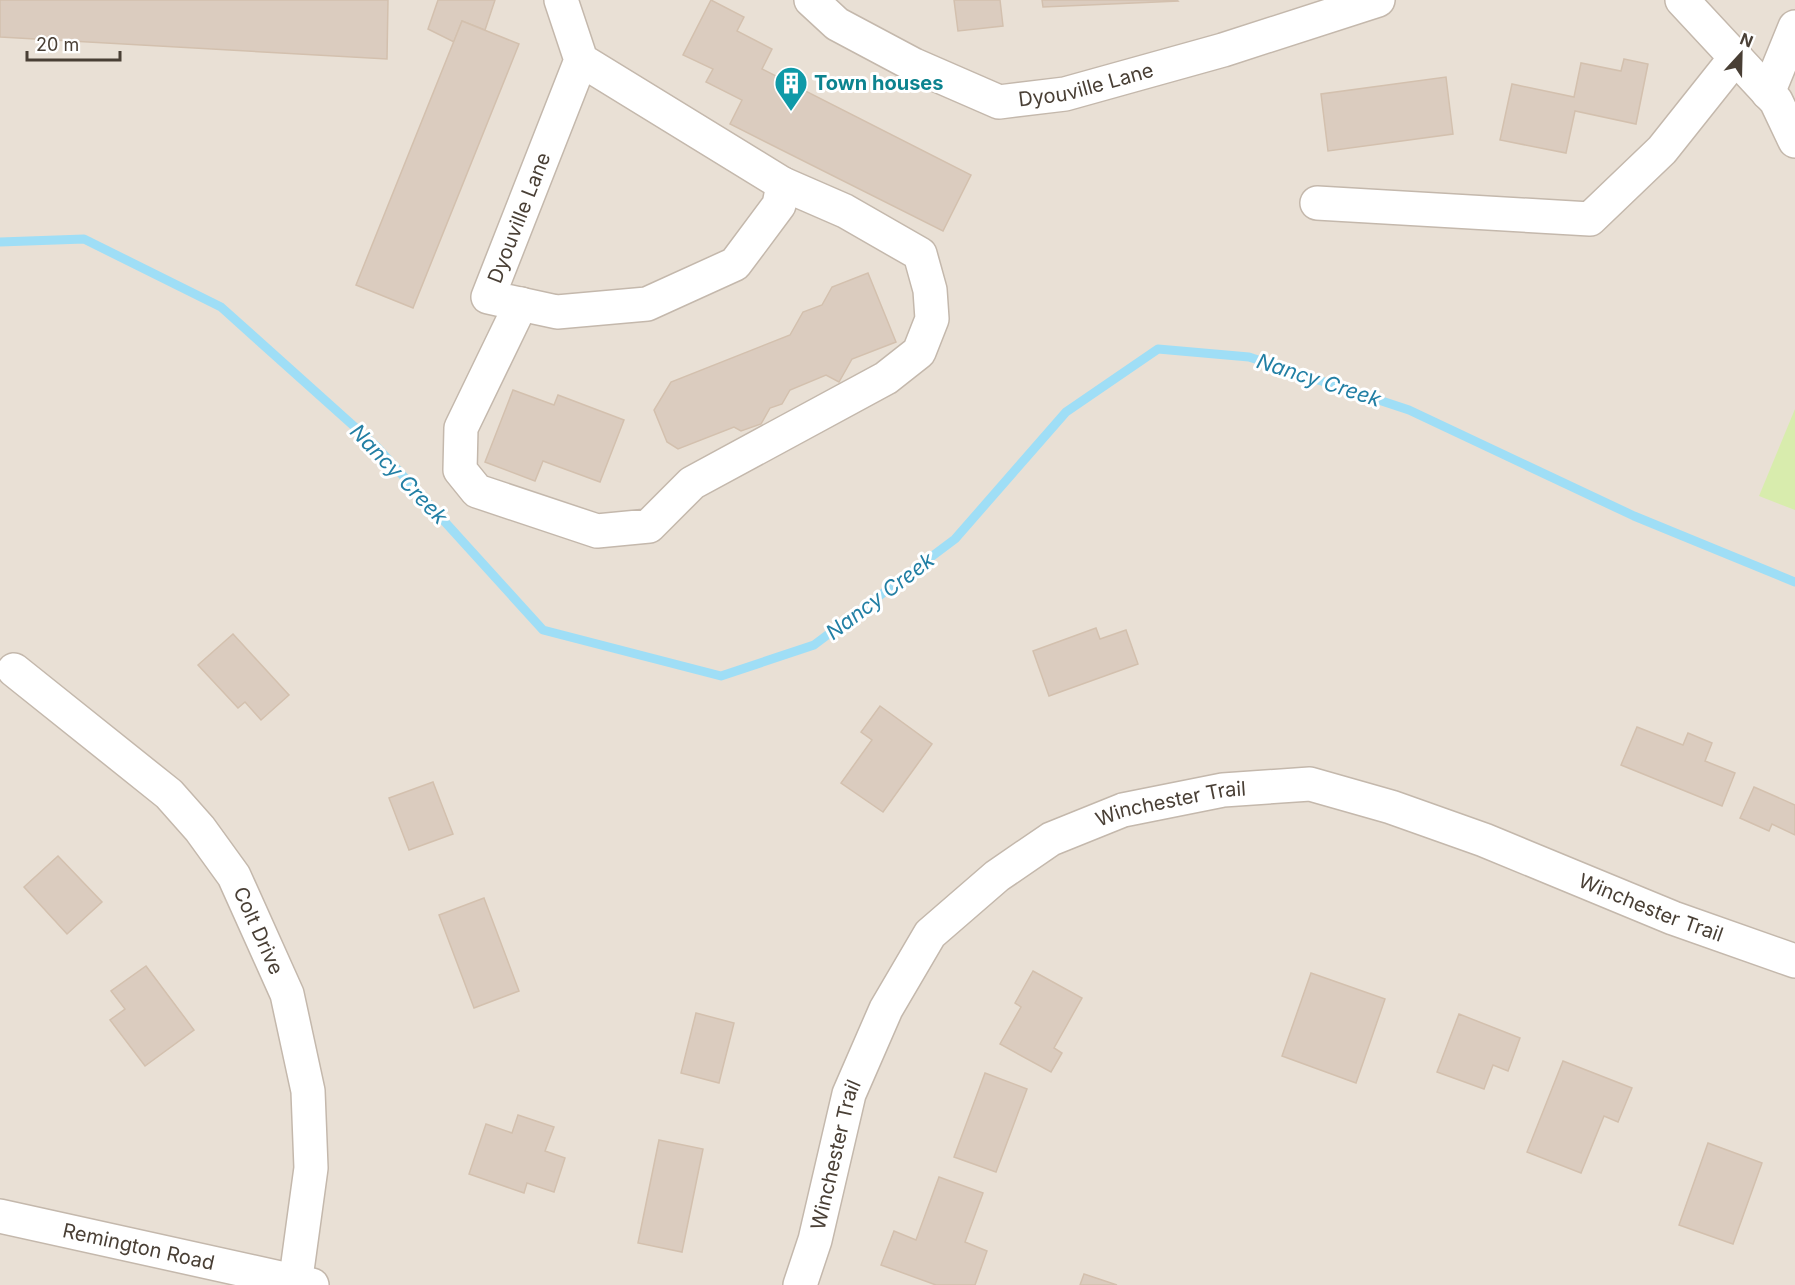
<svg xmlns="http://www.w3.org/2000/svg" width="1795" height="1285" font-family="Inter,sans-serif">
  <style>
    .residential { fill: #e9e0d5 }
    .green { fill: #d8ecad }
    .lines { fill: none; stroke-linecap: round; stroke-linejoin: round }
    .stream { stroke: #9fdef6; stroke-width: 9 }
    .building { fill: #dbccbf; stroke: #d3c0ae; stroke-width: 1.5 }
    .minor-casing { stroke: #c4b8ac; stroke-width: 36 }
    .minor { stroke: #fff; stroke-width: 33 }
    .labels { text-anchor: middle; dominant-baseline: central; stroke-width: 6; stroke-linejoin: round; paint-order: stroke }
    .culture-label { font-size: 20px; font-weight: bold; fill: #0d838f; stroke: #fff; text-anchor: start }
    .street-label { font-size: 20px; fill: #493f35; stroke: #fff }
    .water-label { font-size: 21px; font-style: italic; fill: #227fa4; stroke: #fff }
  </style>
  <rect width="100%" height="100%" fill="#f5efe7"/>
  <rect class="residential" x="0" y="0" width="1795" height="1285"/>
  <path class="green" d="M1795 409V510L1759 496Z"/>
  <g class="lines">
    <path class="stream" d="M0 242 84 239 221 307 376 446 543 630 721 676 814 645 955 539 1066 412 1158 349 1249 357 1409 410 1634 516 1795 582"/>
  </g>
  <g class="building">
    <path d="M0 0H388L387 59 0 37Z"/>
    <path d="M438 0H495L485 30 462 21 454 42 428 29Z"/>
    <path d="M711 0 744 17 737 31 772 49 762 69 971 175 943 231 730 124 742 100 706 82 713 69 683 55Z"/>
    <path d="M954 0H1000L1003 26 958 31Z"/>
    <path d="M1042 0H1177L1178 1 1043 7Z"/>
    <path d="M462 21 519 44 413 308 356 285Z"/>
    <path d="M1624 59 1648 64 1636 124 1575 111 1566 153 1500 140 1512 84 1574 97 1581 63 1621 71Z"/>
    <path d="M1446 77 1453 134 1328 151 1321 94Z"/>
    <path d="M868 273 896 342 852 359 839 382 826 375 790 390 782 404 770 408 761 424 741 431 734 427 678 449 667 442 654 410 671 382 790 335 803 312 822 305 832 287Z"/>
    <path d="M513 390 554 405 558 395 624 420 600 482 543 461 535 481 485 462Z"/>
    <path d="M1096 628 1100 639 1126 630 1138 664 1049 696 1033 651Z"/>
    <path d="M233 634 289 695 261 720 245 702 238 708 198 665Z"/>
    <path d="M880 706 932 744 883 812 841 783 872 740 861 732Z"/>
    <path d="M1637 727 1683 745 1688 733 1712 743 1705 761 1735 773 1722 806 1621 765Z"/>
    <path d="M433 782 453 834 409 850 389 798Z"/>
    <path d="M1754 787 1795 805V835L1772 824 1769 831 1740 818Z"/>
    <path d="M58 856 102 902 67 934 24 887Z"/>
    <path d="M484 898 519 991 474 1008 439 915Z"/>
    <path d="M146 966 194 1030 145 1066 110 1020 125 1009 111 991Z"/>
    <path d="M1033 971 1082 998 1054 1048 1062 1053 1051 1072 1000 1044 1021 1007 1015 1003Z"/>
    <path d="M1311 973 1385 999 1356 1083 1282 1056Z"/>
    <path d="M696 1013 734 1023 719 1083 681 1073Z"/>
    <path d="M1459 1014 1520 1038 1508 1071 1493 1065 1484 1089 1437 1072Z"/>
    <path d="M1563 1061 1632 1088 1618 1122 1604 1116 1581 1173 1527 1152Z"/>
    <path d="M985 1073 1027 1089 996 1172 954 1157Z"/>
    <path d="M518 1115 554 1127 545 1151 565 1158 554 1192 527 1183 524 1193 469 1174 486 1124 512 1133Z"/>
    <path d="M659 1140 703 1149 682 1252 638 1243Z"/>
    <path d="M1708 1143 1762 1163 1733 1244 1679 1225Z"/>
    <path d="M939 1177 983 1193 965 1242 987 1251 975 1285H936L881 1265 894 1231 916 1240Z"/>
    <path d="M1084 1274 1117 1285H1080Z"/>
  </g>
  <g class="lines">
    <defs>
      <g id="minor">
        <path id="s1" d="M561 0 581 60 783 184 779 205 735 264 647 304 557 312 488 297 581 60"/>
        <path id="s2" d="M811 0 837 24 914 65 999 102 1065 94 1223 50 1378 0"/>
        <path d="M1682 0 1776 101 1795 141"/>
        <path d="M1768 93 1795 27"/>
        <path d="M1317 203 1590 219 1662 150 1736 57"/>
        <path d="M521 304 461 428 460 470 477 491 597 531 649 526 692 483 886 378 919 352 932 319 930 290 920 254 845 211 783 184"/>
        <path id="s3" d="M14 670 169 794 200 829 234 876 287 994 308 1091 311 1168 295 1285"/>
        <path id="s4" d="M0 1216 312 1285"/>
        <path id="s5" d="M800 1285 815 1240 849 1094 886 1009 930 934 997 876 1051 839 1123 810 1223 790 1310 784 1391 807 1484 840 1673 918 1795 961"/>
      </g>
    </defs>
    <use href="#minor" class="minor-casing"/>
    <use href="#minor" class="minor"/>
  </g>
  <defs>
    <symbol id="building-pin" viewBox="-11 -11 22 30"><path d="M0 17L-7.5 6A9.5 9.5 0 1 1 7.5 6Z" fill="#0f9aa8" stroke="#fff"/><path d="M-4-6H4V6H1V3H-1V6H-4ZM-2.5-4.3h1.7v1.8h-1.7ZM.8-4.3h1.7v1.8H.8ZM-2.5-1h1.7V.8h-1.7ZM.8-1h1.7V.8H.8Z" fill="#fff"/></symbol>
  </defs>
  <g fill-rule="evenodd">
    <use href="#building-pin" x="772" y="64" width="38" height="52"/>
  </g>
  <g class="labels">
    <g class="culture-label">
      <text x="814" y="83">Town houses</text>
    </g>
    <g class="street-label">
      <text stroke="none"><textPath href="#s2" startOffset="304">Dyouville Lane</textPath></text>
      <text stroke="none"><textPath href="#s1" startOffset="738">Dyouville Lane</textPath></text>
      <text stroke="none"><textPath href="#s5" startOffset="657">Winchester Trail</textPath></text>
      <text stroke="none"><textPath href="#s5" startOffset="1161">Winchester Trail</textPath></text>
      <text stroke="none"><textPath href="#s3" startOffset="363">Colt Drive</textPath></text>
      <text stroke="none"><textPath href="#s5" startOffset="135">Winchester Trail</textPath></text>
      <text stroke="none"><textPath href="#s4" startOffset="142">Remington Road</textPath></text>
    </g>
    <g class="water-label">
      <text transform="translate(1319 380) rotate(18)">Nancy Creek</text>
      <text transform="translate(399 474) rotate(46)">Nancy Creek</text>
      <text transform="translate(880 596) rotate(-37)">Nancy Creek</text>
    </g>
  </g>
  <g transform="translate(1741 54) rotate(22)" stroke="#ffffff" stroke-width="4.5" paint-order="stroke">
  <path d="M0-4.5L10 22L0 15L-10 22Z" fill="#493f35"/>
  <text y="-9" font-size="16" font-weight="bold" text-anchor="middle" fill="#493f35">N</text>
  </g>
  <path d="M27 51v9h93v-9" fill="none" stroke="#493f35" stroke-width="3"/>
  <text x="36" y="51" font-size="18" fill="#493f35" stroke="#ffffff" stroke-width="4.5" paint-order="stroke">20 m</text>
</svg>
